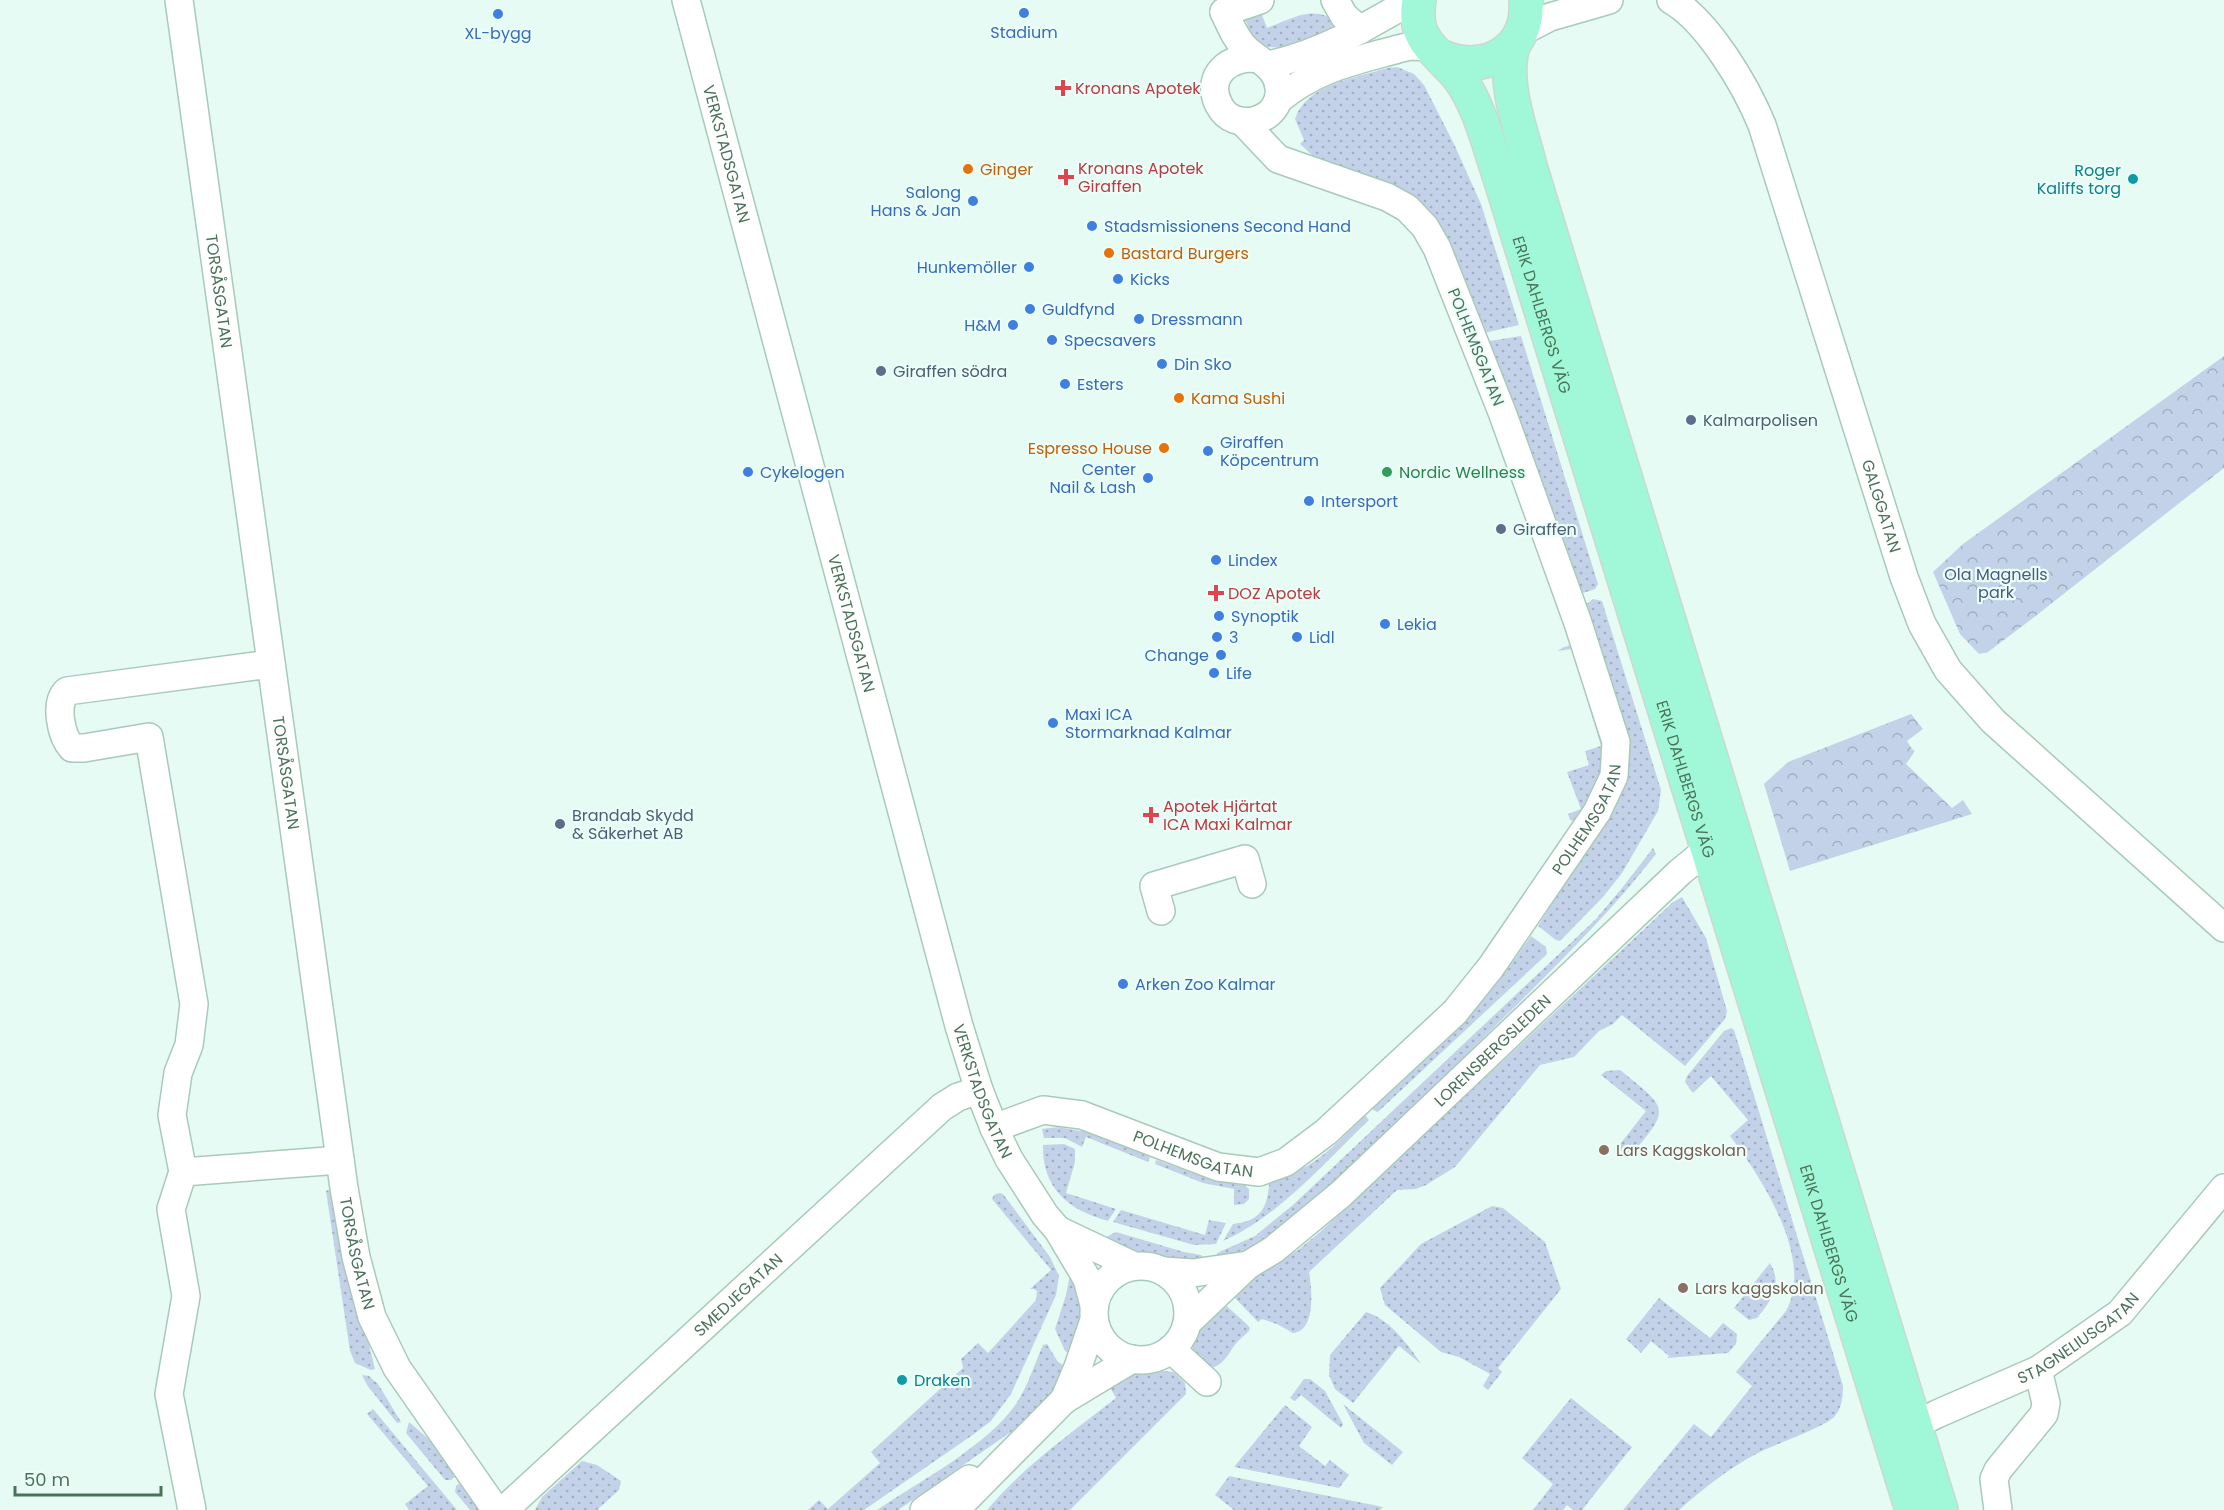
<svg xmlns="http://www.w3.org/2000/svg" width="2224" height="1510" font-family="Poppins,sans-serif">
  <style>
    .grass { fill: url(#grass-dots) }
    .park { fill: url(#park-crowns) }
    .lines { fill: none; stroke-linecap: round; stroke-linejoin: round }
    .minor-casing { stroke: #a9cab8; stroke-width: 30 }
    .major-casing { stroke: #cdd8d1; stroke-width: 36 }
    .minor { stroke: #fff; stroke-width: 27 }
    .major { stroke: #a0f8d8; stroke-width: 33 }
    .shop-dot { fill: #3f7fe0; stroke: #ebfef7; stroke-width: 2 }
    .health-dot { fill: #e0444e; stroke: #ebfef7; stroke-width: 2 }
    .food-dot { fill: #e8710a; stroke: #ebfef7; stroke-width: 2 }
    .culture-dot { fill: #0f9aa8; stroke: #ebfef7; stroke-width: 2 }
    .service-dot { fill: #5c6f8a; stroke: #ebfef7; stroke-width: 2 }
    .leisure-dot { fill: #2e9e5b; stroke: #ebfef7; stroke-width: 2 }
    .education-dot { fill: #8d6e63; stroke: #ebfef7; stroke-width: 2 }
    .labels { text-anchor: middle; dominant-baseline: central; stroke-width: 4.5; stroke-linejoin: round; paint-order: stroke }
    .shop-label { font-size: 16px; fill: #366cbe; stroke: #ebfef7; text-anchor: start }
    .health-label { font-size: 16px; fill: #be3a42; stroke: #ebfef7; text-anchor: start }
    .street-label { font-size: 16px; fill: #4b735a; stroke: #ebfef7 }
    .food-label { font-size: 16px; fill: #c56008; stroke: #ebfef7; text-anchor: start }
    .culture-label { font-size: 16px; fill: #0d838f; stroke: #ebfef7; text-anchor: end }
    .service-label { font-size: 16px; fill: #4e5e75; stroke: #ebfef7; text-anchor: start }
    .leisure-label { font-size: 16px; fill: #27864d; stroke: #ebfef7; text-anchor: start }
    .park-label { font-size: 16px; fill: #495a84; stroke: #ebfef7 }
    .education-label { font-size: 16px; fill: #785e54; stroke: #ebfef7; text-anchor: start }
  </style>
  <defs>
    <pattern id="grass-dots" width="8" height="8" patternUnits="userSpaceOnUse" patternTransform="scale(1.5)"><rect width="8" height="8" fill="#c4d2e9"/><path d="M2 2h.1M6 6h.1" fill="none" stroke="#a1afc0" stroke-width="1.8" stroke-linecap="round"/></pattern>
    <pattern id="park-crowns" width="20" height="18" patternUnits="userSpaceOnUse" patternTransform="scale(1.5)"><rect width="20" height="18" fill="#c4d2e9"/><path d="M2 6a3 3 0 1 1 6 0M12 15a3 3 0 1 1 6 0" fill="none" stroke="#a1afc0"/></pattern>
  </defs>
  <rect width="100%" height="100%" fill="#e5fbf3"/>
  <g class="grass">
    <path d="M1260 10 1267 28C1289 20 1318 2 1336 24 1323 36 1278 55 1261 44 1251 38 1248 26 1244 16Z"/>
    <path d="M1397 67 1414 74 1424 85 1454 144 1481 204 1519 325 1480 334 1403 191 1381 181 1329 165 1313 156 1300 144 1304 140 1295 119C1306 84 1356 78 1387 68Z"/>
    <path d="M1521 336 1598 584 1595 589 1580 594 1483 342Z"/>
    <path d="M1593 599 1602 601 1661 790 1658 811 1622 873 1603 897 1560 941 1556 940 1538 926 1617 799 1584 606Z"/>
    <path d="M1573 645 1608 748 1605 770 1577 822 1570 820 1568 814 1581 809 1567 772 1589 765 1585 751 1601 746 1572 649 1557 651 1564 647Z"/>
    <path d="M1653 848 1656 854C1599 927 1531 990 1465 1056 1430 1091 1394 1126 1358 1161 1316 1199 1273 1244 1218 1261L1217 1253 1255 1236 1294 1204 1596 919 1622 888Z"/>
    <path d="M1682 897 1706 938 1727 1011 1725 1019 1685 1066 1622 1015 1613 1024 1599 1031 1574 1057 1540 1065 1455 1167 1426 1185 1416 1189 1397 1190 1309 1272C1312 1289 1316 1331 1293 1333L1277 1324 1262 1319 1258 1322 1236 1299 1232 1291 1298 1250 1319 1233 1673 902Z"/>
    <path d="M1531 936 1546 947 1547 954 1379 1111 1377 1112 1372 1109 1475 1007 1505 973Z"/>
    <path d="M1731 1028 1734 1030 1843 1386C1843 1396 1842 1409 1834 1417 1823 1428 1775 1444 1758 1453 1729 1468 1704 1488 1679 1510H1623L1694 1424 1711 1437 1752 1386 1736 1372 1786 1311C1815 1259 1761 1177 1730 1136L1748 1120 1711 1076 1693 1093 1685 1082 1687 1076 1724 1031Z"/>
    <path d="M1620 1070C1671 1111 1670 1108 1629 1158L1617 1148 1646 1111 1601 1075 1606 1071Z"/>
    <path d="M1365 1115 1369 1120C1326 1161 1277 1218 1223 1241L1233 1224C1259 1221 1267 1210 1269 1185 1279 1175 1295 1172 1307 1166 1329 1153 1347 1133 1365 1115Z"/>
    <path d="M1058 1127 1091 1133 1150 1157 1148 1162 1086 1137 1082 1147 1065 1138H1044L1042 1129Z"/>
    <path d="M1064 1144 1075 1149V1162L1066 1193 1116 1209 1108 1221C1068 1210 1042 1188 1043 1145Z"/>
    <path d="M1156 1160 1213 1180 1242 1183 1249 1189V1199L1244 1204 1234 1205V1189L1203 1183 1155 1164Z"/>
    <path d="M328 1190 332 1192 375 1369 371 1370 355 1363 350 1351 326 1191Z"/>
    <path d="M999 1193 1003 1194 1050 1257 1059 1276 1056 1295 1011 1394 991 1421 974 1434 864 1510H808L819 1500 828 1509 880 1463 871 1452 963 1368 961 1359 978 1343 988 1353 1036 1300 1037 1291 1034 1289H1030L1051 1270 992 1199 994 1195Z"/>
    <path d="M1492 1206 1503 1208 1545 1242 1561 1289 1498 1368 1502 1372 1488 1390 1483 1386 1490 1374 1459 1357 1441 1352 1385 1305 1380 1288 1421 1244Z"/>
    <path d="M1121 1210 1205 1235 1209 1220 1226 1223 1216 1244 1194 1245 1113 1222Z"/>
    <path d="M1116 1232 1184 1252 1201 1255 1206 1260 1172 1262 1150 1254H1134L1104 1238Z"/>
    <path d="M1770 1263C1783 1285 1771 1301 1757 1318L1749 1320 1734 1308Z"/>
    <path d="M1070 1274 1077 1277 1084 1316 1075 1356 1065 1351 1055 1329 1066 1295Z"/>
    <path d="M1659 1298 1710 1338 1723 1323 1737 1334 1736 1344 1728 1353 1667 1358 1669 1356 1651 1341 1641 1353 1626 1339Z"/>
    <path d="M1221 1300C1229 1310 1241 1317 1250 1328L1249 1331C1244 1336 1236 1342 1232 1349 1227 1357 1221 1366 1211 1368L1193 1354C1191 1332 1208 1316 1221 1300Z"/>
    <path d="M1366 1312C1388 1318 1410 1346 1421 1364L1399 1346 1353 1403 1335 1389 1329 1375 1330 1355Z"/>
    <path d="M1047 1344 1058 1362 1068 1368 1046 1400 1011 1432 898 1510H877C920 1481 987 1446 1016 1404 1028 1386 1034 1365 1043 1345Z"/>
    <path d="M1153 1370 1174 1372 1185 1383 1186 1394 1070 1510H987C1024 1466 1071 1433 1116 1398L1108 1384 1133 1373Z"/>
    <path d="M362 1375 369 1376 378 1384 401 1422 397 1423 367 1385Z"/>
    <path d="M1304 1379H1310L1325 1391 1343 1424 1341 1428 1301 1395 1295 1401 1290 1398Z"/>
    <path d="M1571 1398 1632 1447 1582 1510H1573L1567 1505 1563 1510H1533L1553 1484 1522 1458Z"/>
    <path d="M1343 1404 1403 1452 1392 1465 1364 1443Z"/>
    <path d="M1285 1405 1312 1427 1299 1446 1325 1466 1330 1460 1349 1475 1339 1488 1234 1467Z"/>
    <path d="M373 1409 457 1510H409L405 1504 428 1486 367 1414Z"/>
    <path d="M409 1422 432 1442 456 1476 451 1480H445L406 1433Z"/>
    <path d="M582 1461 597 1465 621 1481 619 1490 597 1510H535L542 1497Z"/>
    <path d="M1229 1476 1383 1507 1380 1510H1234L1215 1495Z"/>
    <path d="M461 1482 479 1510H470L455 1492 456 1486Z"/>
  </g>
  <g class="park">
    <path d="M2224 356V468L2033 618 1988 652 1979 654 1960 634 1933 572 1963 544Z"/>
    <path d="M1911 714 1923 729 1907 741 1912 749 1915 751 1906 764 1952 808 1963 800 1972 814 1790 871 1764 784 1788 762Z"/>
  </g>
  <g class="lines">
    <defs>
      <g id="minor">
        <path id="s1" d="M179 0 344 1188 356 1257 372 1317 397 1368 496 1510"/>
        <path id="s2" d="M686 0 959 1026 979 1090 994 1128 1009 1159 1045 1215 1058 1230 1077 1262 1087 1279 1094 1305"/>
        <path d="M1335 0 1344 16 1360 30"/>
        <path id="s3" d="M1671 0C1708 21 1746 86 1762 125L1904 577 1922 624 1948 670 1993 721 2224 928"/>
        <path d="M1224 12C1230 24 1235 38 1245 48 1258 61 1277 66 1279 88 1283 121 1234 135 1219 105 1204 76 1230 54 1259 59"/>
        <path d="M1224 12 1260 0"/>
        <path d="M1523 31 1550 17 1609 0"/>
        <path d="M1268 65C1321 54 1366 27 1412 0"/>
        <path d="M1278 100C1317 68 1351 62 1398 49L1410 46 1430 47"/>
        <path d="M1161 911 1154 886 1245 859 1252 884"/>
        <path id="s4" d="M994 1128 1043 1110 1082 1115 1218 1167 1259 1172 1286 1162 1326 1132 1455 1012 1491 967 1597 812 1614 776 1616 742 1578 623 1502 412 1437 248 1425 227 1407 208 1387 197 1278 159 1243 122"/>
        <path d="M183 1172 172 1115 178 1073 189 1045 194 1004 149 737 84 748H72C61 736 54 703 67 691L271 664"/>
        <path d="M1058 1230 1134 1266"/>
        <circle cx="1141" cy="1313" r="47"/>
        <path d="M1163 1271 1193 1273 1248 1265"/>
        <path id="s5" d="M1187 1323 1248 1265 1273 1250 1341 1194 1680 872 1708 849 1723 841"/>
        <path d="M1171 1349 1207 1382"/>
        <path d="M1064 1400 1078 1367 1094 1320"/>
        <path id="s6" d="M1897 1434 1937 1414 2038 1370 2120 1313 2224 1188"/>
        <path d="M192 1510 169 1394 186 1296 171 1209 183 1172 340 1160"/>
        <path id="s7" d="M504 1510 942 1107 958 1097 979 1090"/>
        <path d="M924 1510 969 1479"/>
        <path d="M955 1510 1064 1400 1132 1359"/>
        <path d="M1998 1510 1994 1479 1998 1470 2044 1414 2046 1403 2038 1370"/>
      </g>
      <g id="major">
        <path id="s8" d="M1419 0C1417 12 1417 25 1423 36 1432 53 1449 64 1460 79 1480 107 1489 146 1500 178L1912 1510"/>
        <path d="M1513 46C1502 83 1521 129 1530 166L1941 1510"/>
        <path d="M1440 56C1484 76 1530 51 1526 0"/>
      </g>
    </defs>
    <use href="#minor" class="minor-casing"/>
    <use href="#major" class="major-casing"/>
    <use href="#minor" class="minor"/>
    <use href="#major" class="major"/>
  </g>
  <g class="shop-dot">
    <circle cx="1024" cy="13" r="6"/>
    <circle cx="498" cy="14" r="6"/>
    <circle cx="973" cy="201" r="6"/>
    <circle cx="1092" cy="226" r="6"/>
    <circle cx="1029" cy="267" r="6"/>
    <circle cx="1118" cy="279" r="6"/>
    <circle cx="1030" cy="309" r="6"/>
    <circle cx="1139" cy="319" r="6"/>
    <circle cx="1013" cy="325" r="6"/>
    <circle cx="1052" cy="340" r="6"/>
    <circle cx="1162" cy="364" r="6"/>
    <circle cx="1065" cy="384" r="6"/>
    <circle cx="1208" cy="451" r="6"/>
    <circle cx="748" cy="472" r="6"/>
    <circle cx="1148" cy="478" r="6"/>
    <circle cx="1309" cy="501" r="6"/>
    <circle cx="1216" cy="560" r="6"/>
    <circle cx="1219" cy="616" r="6"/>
    <circle cx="1385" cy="624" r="6"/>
    <circle cx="1217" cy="637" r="6"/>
    <circle cx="1297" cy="637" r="6"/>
    <circle cx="1221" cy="655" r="6"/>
    <circle cx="1214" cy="673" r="6"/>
    <circle cx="1053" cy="723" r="6"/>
    <circle cx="1123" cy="984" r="6"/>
  </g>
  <g class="health-dot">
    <path d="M1060 79h6v6h6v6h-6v6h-6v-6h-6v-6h6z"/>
    <path d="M1063 168h6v6h6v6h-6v6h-6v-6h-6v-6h6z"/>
    <path d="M1213 584h6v6h6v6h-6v6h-6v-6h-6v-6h6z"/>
    <path d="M1148 806h6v6h6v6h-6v6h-6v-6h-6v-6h6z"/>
  </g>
  <g class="food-dot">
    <circle cx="968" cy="169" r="6"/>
    <circle cx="1109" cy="253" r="6"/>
    <circle cx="1179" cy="398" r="6"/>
    <circle cx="1164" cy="448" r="6"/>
  </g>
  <g class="culture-dot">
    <circle cx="2133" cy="179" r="6"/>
    <circle cx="902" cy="1380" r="6"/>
  </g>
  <g class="service-dot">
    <circle cx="881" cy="371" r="6"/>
    <circle cx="1691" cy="420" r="6"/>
    <circle cx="1501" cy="529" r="6"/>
    <circle cx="560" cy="824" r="6"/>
  </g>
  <circle class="leisure-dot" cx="1387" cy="472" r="6"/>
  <g class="education-dot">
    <circle cx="1604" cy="1150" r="6"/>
    <circle cx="1683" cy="1288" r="6"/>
  </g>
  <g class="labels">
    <g class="shop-label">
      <text x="1024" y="32" text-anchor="middle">Stadium</text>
      <text x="498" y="33" text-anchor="middle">XL-bygg</text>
      <text x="961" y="192" text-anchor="end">Salong<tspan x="961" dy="18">Hans &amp; Jan</tspan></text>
      <text x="1104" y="226">Stadsmissionens Second Hand</text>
      <text x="1017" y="267" text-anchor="end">Hunkemöller</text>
      <text x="1130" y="279">Kicks</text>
      <text x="1042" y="309">Guldfynd</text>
      <text x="1151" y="319">Dressmann</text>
      <text x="1001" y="325" text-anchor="end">H&amp;M</text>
      <text x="1064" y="340">Specsavers</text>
      <text x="1174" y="364">Din Sko</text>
      <text x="1077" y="384">Esters</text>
      <text x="1220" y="442">Giraffen<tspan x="1220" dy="18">Köpcentrum</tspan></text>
      <text x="1136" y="469" text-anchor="end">Center<tspan x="1136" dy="18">Nail &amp; Lash</tspan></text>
      <text x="760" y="472">Cykelogen</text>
      <text x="1321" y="501">Intersport</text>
      <text x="1228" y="560">Lindex</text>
      <text x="1231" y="616">Synoptik</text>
      <text x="1397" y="624">Lekia</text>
      <text x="1229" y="637">3</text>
      <text x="1309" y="637">Lidl</text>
      <text x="1209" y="655" text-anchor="end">Change</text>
      <text x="1226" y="673">Life</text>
      <text x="1065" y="714">Maxi ICA<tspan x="1065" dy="18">Stormarknad Kalmar</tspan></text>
      <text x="1135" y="984">Arken Zoo Kalmar</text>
    </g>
    <g class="health-label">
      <text x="1075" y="88">Kronans Apotek</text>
      <text x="1078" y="168">Kronans Apotek<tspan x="1078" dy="18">Giraffen</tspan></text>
      <text x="1228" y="593">DOZ Apotek</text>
      <text x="1163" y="806">Apotek Hjärtat<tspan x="1163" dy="18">ICA Maxi Kalmar</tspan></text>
    </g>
    <g class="street-label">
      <text stroke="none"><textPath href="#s2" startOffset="159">VERKSTADSGATAN</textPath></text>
      <text stroke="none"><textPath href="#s1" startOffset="294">TORSÅSGATAN</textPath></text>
      <text stroke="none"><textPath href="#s8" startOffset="344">ERIK DAHLBERGS VÄG</textPath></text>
      <text transform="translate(1476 347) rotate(68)">POLHEMSGATAN</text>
      <text stroke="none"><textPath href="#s3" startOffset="556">GALGGATAN</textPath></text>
      <text stroke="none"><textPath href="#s2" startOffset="645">VERKSTADSGATAN</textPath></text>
      <text stroke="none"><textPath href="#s1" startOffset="780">TORSÅSGATAN</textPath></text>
      <text stroke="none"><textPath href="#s8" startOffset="830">ERIK DAHLBERGS VÄG</textPath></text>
      <text stroke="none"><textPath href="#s4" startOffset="768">POLHEMSGATAN</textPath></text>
      <text stroke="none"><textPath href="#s5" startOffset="410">LORENSBERGSLEDEN</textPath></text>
      <text stroke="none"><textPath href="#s2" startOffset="1131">VERKSTADSGATAN</textPath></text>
      <text stroke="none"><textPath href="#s4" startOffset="210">POLHEMSGATAN</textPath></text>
      <text stroke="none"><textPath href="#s8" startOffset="1316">ERIK DAHLBERGS VÄG</textPath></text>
      <text stroke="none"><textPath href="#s1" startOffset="1266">TORSÅSGATAN</textPath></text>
      <text stroke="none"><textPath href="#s7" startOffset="318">SMEDJEGATAN</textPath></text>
      <text stroke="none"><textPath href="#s6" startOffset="206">STAGNELIUSGATAN</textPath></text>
    </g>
    <g class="food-label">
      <text x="980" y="169">Ginger</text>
      <text x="1121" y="253">Bastard Burgers</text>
      <text x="1191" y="398">Kama Sushi</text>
      <text x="1152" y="448" text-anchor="end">Espresso House</text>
    </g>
    <g class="culture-label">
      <text x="2121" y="170">Roger<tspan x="2121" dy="18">Kaliffs torg</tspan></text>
      <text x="914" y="1380" text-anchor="start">Draken</text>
    </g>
    <g class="service-label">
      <text x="893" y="371">Giraffen södra</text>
      <text x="1703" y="420">Kalmarpolisen</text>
      <text x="1513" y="529">Giraffen</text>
      <text x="572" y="815">Brandab Skydd<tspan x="572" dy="18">&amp; Säkerhet AB</tspan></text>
    </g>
    <g class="leisure-label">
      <text x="1399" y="472">Nordic Wellness</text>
    </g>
    <g class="park-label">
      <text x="1996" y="574">Ola Magnells<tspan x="1996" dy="18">park</tspan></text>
    </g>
    <g class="education-label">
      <text x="1616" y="1150">Lars Kaggskolan</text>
      <text x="1695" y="1288">Lars kaggskolan</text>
    </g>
  </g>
  <path d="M15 1486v9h146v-9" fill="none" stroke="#4b735a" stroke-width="3"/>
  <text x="24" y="1486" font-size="18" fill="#4b735a" stroke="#ebfef7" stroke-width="4.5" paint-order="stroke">50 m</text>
</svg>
